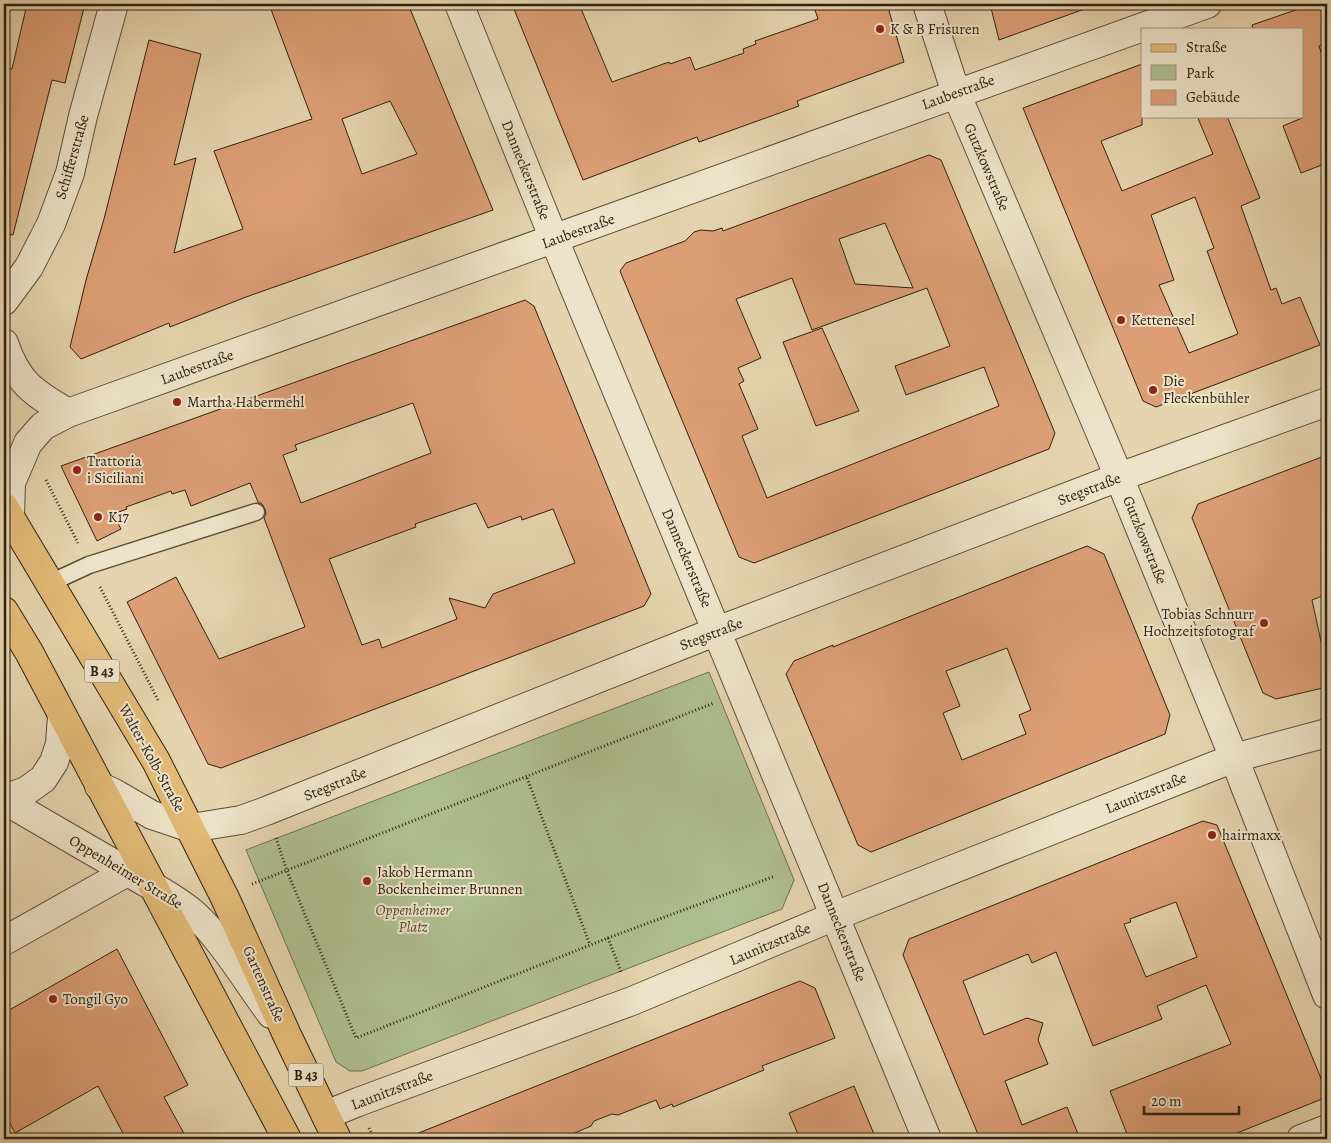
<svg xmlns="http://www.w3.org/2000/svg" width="1331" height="1143" font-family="Alegreya,serif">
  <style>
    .green { fill: #afbe8e; stroke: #6e704f }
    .building { fill: #dd9e76; stroke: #2e2110; fill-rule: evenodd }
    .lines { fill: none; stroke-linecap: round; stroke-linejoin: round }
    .service-casing { stroke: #5c4e37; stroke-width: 19 }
    .minor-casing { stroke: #5c4e37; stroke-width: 30 }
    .primary-casing { stroke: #2e2110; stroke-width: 30 }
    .path { stroke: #2e2110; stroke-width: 3; stroke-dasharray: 1 2.5; stroke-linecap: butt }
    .service { stroke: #eee3ca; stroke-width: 16 }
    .minor { stroke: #eee3ca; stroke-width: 28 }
    .primary { stroke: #e2ba76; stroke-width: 28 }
    .poi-dot { fill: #8f2418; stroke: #eee3ca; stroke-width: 2 }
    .labels { text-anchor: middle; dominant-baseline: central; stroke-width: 4; stroke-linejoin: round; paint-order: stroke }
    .shield { fill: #eee3ca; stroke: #685b48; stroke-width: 1 }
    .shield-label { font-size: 14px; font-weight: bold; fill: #2e2110 }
    .poi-label { font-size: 15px; fill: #2e2110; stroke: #eee3ca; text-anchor: start }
    .street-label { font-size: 15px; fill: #2e2110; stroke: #eee3ca }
    .park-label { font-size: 15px; font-style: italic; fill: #4e4830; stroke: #eee3ca }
  </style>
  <rect width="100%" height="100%" fill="#e5d4ad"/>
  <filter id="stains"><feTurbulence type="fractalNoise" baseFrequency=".004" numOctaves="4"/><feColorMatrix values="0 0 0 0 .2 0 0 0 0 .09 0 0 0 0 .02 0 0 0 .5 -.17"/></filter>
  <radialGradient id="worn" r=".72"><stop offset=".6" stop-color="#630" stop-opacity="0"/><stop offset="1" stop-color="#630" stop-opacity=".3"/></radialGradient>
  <path class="green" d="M709 672 794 880 782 909 362 1071H350L336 1062 246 850Z"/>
  <g class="building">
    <path d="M27 4H85L65 83 52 80 13 235 4 234V67L12 69Z"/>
    <path d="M269 4H408L493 210 246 297 170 327 169 323 81 359 70 347 86 280 104 219 149 40 201 54 174 165 196 158 174 253 243 229 214 151 312 119ZM390 101 417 154 362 174 342 119Z"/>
    <path d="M512 4H579L612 82 669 62 670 64 690 57 695 70 744 53 743 49 756 44 755 41 818 19 813 4H887L904 62 797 101 799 106 699 142 697 137 583 180Z"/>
    <path d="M990 4H1089L1090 7 999 40Z"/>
    <path d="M1313 4H1327V43L1319 46 1327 69V163L1301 173 1283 126 1302 118V29H1253L1252 25Z"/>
    <path d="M1142 64V125L1101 141 1122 191 1213 154 1197 116H1227L1260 198 1241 206 1271 290 1276 288 1282 304 1300 297 1320 345 1156 407 1143 401 1023 108ZM1195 197 1214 248 1207 251 1238 334 1189 353 1159 285 1174 280 1151 215Z"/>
    <path d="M929 155 941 160 1055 433 1049 449 754 563 739 557 620 271 626 263 685 241 694 232 701 230 713 231 722 228 723 231ZM885 223 913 288 855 284 839 239ZM792 278 812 330 927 288 950 346 895 366 906 395 984 367 999 406 767 498 742 436 758 429 739 384 744 381 738 368 761 358 736 299Z"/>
    <path d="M525 300 534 306 651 594 644 606 221 768 208 764 127 602 176 577 219 659 305 627 264 518 266 514 265 509 262 504 258 502 250 483 191 506 185 490 172 494 171 491 126 507 127 509 113 514 121 529 97 541 61 466ZM413 403 431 453 301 503 283 455 297 450 295 445ZM476 503 488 528 521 516 522 520 553 509 575 563 493 594 485 608 449 598 457 619 382 648 379 639 362 645 329 559 416 527 415 524Z"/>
    <path d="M822 328 859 411 816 426 783 342Z"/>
    <path d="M1327 455V594L1312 600 1327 669V687L1276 699 1263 693 1192 518 1198 504Z"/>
    <path d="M1087 546 1104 554 1170 715 1165 734 871 852 858 845 786 674 794 661 833 645V647ZM1007 648 1031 710 1019 715 1026 734 962 760 943 713 960 706 946 671Z"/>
    <path d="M1203 821 1217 825 1327 1093V1097L1222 1139H1129L1110 1091 1231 1044 1206 985 1157 1006 1162 1019 1093 1046 1056 952 1032 963 1028 954 963 981 984 1035 1027 1018 1043 1023 1038 1040 1048 1064 1005 1081 1022 1125 1067 1107 1080 1139H980L903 955 909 939ZM1176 902 1197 957 1146 977 1124 924 1131 922 1130 919Z"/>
    <path d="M117 949 188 1085 164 1097 187 1139H126L98 1086 15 1133 4 1111V1013Z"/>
    <path d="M800 981 815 988 835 1038 762 1066 764 1070 673 1107 672 1104 660 1109 656 1100 618 1115 612 1114 594 1121 591 1126 561 1139H406V1138Z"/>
    <path d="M854 1086 876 1139H800L789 1113Z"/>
  </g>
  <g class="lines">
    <defs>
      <path id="service" d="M50 583 89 565 256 512"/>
      <g id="minor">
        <path d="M459 4 554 239 927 1139"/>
        <path d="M927 4 956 93 1119 477 1234 758 1327 995"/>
        <path d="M4 301 29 267 51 224 70 173 83 116 114 4"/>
        <path d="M4 343C17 383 34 393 68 413"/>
        <path d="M10 516 11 483 28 443 43 426 68 413C448 277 827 139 1207 4"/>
        <path d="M99 786 114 793 152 815 191 828 241 820 266 811 717 631 1119 477 1327 402"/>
        <path d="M4 799 26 791 43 779 54 762 60 744 62 716"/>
        <path d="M4 800C43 823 83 846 123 869 147 884 172 895 194 914 222 939 248 983 271 1014"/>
        <path d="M4 941 127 872"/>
        <path d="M326 1115 358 1102 632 1001 835 916 1234 758 1327 733"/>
        <path d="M1301 1139 1327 1129"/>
      </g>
      <g id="primary">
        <path d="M4 507 156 761 225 898 287 1035 337 1139"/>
        <path d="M4 611 29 652 287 1139"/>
      </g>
    </defs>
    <use href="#service" class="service-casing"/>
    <use href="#minor" class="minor-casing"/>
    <use href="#primary" class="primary-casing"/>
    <g class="path">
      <path d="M4 413 9 419"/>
      <path d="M46 480 78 543"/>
      <path d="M100 587 159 702"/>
      <path d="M527 778 590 945"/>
      <path d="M276 838 287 871 356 1038 608 938 775 876"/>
      <path d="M252 884 714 703"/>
      <path d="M608 938 621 972"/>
      <path d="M369 1128 374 1139"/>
    </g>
    <use href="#service" class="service"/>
    <use href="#minor" class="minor"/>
    <use href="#primary" class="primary"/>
  </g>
  <g class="poi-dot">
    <circle cx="880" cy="29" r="5"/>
    <circle cx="1121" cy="320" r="5"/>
    <circle cx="1153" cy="390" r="5"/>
    <circle cx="177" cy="402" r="5"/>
    <circle cx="77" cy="470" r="5"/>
    <circle cx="98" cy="517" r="5"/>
    <circle cx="1264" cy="623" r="5"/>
    <circle cx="1212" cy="835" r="5"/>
    <circle cx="367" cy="881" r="5"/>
    <circle cx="53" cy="999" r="5"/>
  </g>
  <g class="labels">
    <g class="shield">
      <rect x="84.5" y="659.5" width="35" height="23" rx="4"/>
      <rect x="288.5" y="1063.5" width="35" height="23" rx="4"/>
    </g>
    <g class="shield-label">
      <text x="102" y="671">B 43</text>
      <text x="306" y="1075">B 43</text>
    </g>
    <g class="poi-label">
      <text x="890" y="29">K &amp; B Frisuren</text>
      <text x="1131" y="320">Kettenesel</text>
      <text x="1163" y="381">Die<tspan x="1163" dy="17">Fleckenbühler</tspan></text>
      <text x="187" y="402">Martha Habermehl</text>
      <text x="87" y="461">Trattoria<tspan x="87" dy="17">i Siciliani</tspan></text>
      <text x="108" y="517">K17</text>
      <text x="1254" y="614" text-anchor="end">Tobias Schnurr<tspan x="1254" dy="17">Hochzeitsfotograf</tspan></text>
      <text x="1222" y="835">hairmaxx</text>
      <text x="377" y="872">Jakob Hermann<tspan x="377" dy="17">Bockenheimer Brunnen</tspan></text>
      <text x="63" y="999">Tongil Gyo</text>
    </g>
    <g class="street-label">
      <text transform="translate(958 92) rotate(-20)">Laubestraße</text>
      <text transform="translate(72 157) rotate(-74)">Schifferstraße</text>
      <text transform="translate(987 167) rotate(67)">Gutzkowstraße</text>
      <text transform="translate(526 170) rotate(68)">Danneckerstraße</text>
      <text transform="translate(578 231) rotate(-20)">Laubestraße</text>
      <text transform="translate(197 367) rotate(-20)">Laubestraße</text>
      <text transform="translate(1089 489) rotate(-21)">Stegstraße</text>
      <text transform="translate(1145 540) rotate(68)">Gutzkowstraße</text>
      <text transform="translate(687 558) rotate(67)">Danneckerstraße</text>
      <text transform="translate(711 634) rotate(-21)">Stegstraße</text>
      <text transform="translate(152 758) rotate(61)">Walter-Kolb-Straße</text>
      <text transform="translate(335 784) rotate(-22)">Stegstraße</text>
      <text transform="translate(1146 793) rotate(-22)">Launitzstraße</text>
      <text transform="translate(126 872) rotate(31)">Oppenheimer Straße</text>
      <text transform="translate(842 932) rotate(68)">Danneckerstraße</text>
      <text transform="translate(770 944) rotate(-23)">Launitzstraße</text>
      <text transform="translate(264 984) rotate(66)">Gartenstraße</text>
      <text transform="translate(392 1090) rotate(-21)">Launitzstraße</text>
    </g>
    <g class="park-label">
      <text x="413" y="910">Oppenheimer<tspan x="413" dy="17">Platz</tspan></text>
    </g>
  </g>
  <rect width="1331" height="1143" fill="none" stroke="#e5d4ad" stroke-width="20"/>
  <rect x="5" y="5" width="1321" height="1133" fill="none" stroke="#2e2110" stroke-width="2.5"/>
  <rect x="10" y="10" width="1311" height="1123" fill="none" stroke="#2e2110"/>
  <rect x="1141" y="28" width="162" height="90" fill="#eee3ca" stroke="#a19580"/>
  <rect x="1151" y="44" width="25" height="8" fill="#e2ba76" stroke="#a19580"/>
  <text x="1186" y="52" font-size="15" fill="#2e2110">Straße</text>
  <rect x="1151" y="65" width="25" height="15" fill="#afbe8e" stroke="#a19580"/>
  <text x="1186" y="78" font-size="15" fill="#2e2110">Park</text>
  <rect x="1151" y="90" width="25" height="15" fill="#dd9e76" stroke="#a19580"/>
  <text x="1186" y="102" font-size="15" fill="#2e2110">Gebäude</text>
  <path d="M1144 1106v8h95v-8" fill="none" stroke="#2e2110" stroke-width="2.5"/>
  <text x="1151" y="1106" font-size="15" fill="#2e2110" stroke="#eee3ca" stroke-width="4" paint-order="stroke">20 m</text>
  <rect width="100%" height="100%" filter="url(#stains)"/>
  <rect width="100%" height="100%" fill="url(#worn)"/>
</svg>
